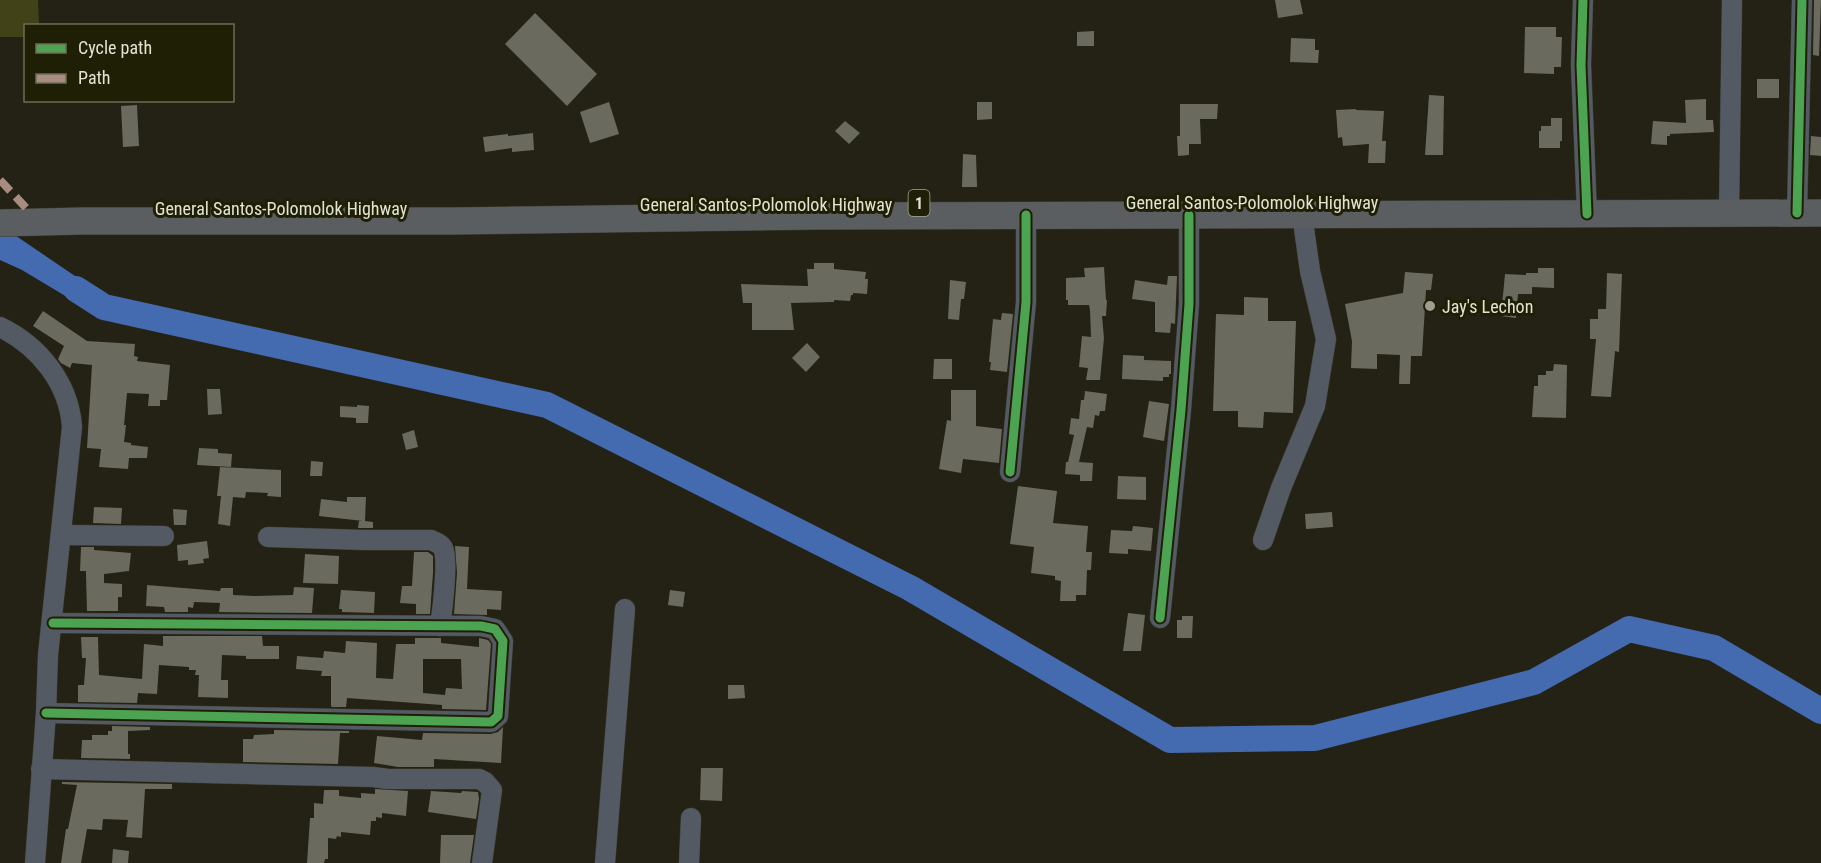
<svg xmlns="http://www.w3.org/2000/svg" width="1821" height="863" font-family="'Roboto Condensed',sans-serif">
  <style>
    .green { fill: #424218 }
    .water { fill: #446ab0 }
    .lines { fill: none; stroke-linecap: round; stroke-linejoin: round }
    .river { stroke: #446ab0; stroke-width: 26 }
    .building { fill: #6a6a5e; fill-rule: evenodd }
    .minor-casing { stroke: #3c3c30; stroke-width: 21 }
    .highway-casing { stroke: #3c3c30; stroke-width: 28 }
    .minor { stroke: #535a63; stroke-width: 20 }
    .highway { stroke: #5a5e60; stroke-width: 27 }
    .quiet { stroke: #a88b81; stroke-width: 8; stroke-dasharray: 15 8; stroke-linecap: butt }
    .cycleway-casing { stroke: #1f1f05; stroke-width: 13 }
    .cycleway { stroke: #4ca352; stroke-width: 9 }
    .poi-dot { fill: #9f9f90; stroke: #1f1f05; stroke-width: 2 }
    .labels { text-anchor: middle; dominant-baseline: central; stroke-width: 6; stroke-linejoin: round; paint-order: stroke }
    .shield { fill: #1f1f05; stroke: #a8a895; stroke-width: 1.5 }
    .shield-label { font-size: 16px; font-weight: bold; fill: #e2e3d3 }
    .street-label { font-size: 18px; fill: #e2e3d3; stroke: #1f1f05 }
    .poi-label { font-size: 18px; fill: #e2e3d3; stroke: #1f1f05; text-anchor: start }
  </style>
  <rect width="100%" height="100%" fill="#232214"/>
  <path class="green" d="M0 0H38L39 25 26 26 25 37H0Z"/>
  <path class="water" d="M0 225 75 276 103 291 104 307 87 309 22 270 0 260Z"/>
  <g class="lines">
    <path class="river" d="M76 289 104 307 547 405 910 588 1170 740 1315 738 1534 682 1629 629 1714 648 1821 711"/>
  </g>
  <g class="building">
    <path d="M1275 0H1300L1303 14 1278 18Z"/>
    <path d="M1814 0H1821L1819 56 1813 55Z"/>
    <path d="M535 13 597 74 567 106 505 44Z"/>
    <path d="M1525 27H1556V37H1562L1561 67H1554V74L1524 73Z"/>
    <path d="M1094 31V46H1077V32Z"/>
    <path d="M1291 38 1315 39V50H1319L1318 63 1290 62Z"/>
    <rect x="1757" y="79" width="22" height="19"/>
    <path d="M1429 95 1444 96 1443 155H1425Z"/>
    <path d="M1706 99V120H1713L1714 132 1670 134V136H1667V145L1651 144 1653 121 1686 123 1685 100Z"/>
    <path d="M609 102 619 134 590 143 580 112Z"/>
    <path d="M977 102H992V119L977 120Z"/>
    <path d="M1180 104H1218L1217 119H1200L1201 144H1189V155L1178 156 1177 136H1180Z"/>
    <path d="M137 105 139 146 123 147 121 106Z"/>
    <path d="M1356 109V110L1384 111 1382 141H1386L1385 163H1368L1369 144 1343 146 1342 137 1338 138 1336 110Z"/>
    <path d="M1551 118H1562V141H1560V148H1539V131H1541V126H1551Z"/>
    <path d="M845 121 860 133 849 144 835 131Z"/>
    <path d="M533 133 534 150 512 152V148L485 152 483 137 508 134V136Z"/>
    <path d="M1811 136 1821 137V156L1810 155Z"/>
    <path d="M963 154 976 155 977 187H962Z"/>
    <path d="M814 263H834V269L866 272 865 279H868L867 294 853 293V295H851L850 301 834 300V302L791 303 794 330H752V303H743L741 284 808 286 807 269H814Z"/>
    <path d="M1104 267 1106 300H1107L1106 316H1102L1104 338 1100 380H1086L1088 368 1079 367 1082 336 1091 337 1090 310 1089 305H1068V300H1066V278L1085 277 1084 268Z"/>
    <path d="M1538 268H1554V288L1532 287V294H1518L1516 318 1501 316 1505 274 1526 275V273H1538Z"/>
    <path d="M1405 272 1433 274 1431 290H1426L1422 356H1411L1410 384H1399L1400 355 1377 354V369L1351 368 1352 341 1345 304 1403 293Z"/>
    <path d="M1607 273 1622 274 1619 352 1615 351 1611 397 1591 396 1596 339H1590V319H1598V309H1606Z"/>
    <path d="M1168 276H1177L1175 324 1171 323 1170 333 1155 332V302L1132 299 1135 280 1167 285Z"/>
    <path d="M950 280 966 282 964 299H961L959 320 948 319Z"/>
    <path d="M1244 297 1268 298V321H1296L1293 413 1264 412 1263 428 1238 427V411H1213L1216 314 1244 315Z"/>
    <path d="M43 311 87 341 135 344 134 356 138 357 137 361 170 365 167 400H160V406H148L149 394 127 393 124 425H126L124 442 131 443V445L148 447 147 458H129L128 469 99 467 101 449 87 448 92 365 72 363 70 368 61 363 58 359 64 346 33 326Z"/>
    <path d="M1002 313 1013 314 1007 372 990 370 991 362H989L993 319 1001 320Z"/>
    <path d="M807 343 820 357 806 372 792 358Z"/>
    <path d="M1123 355 1144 356V360L1171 361V374H1169V377H1163V381L1122 379Z"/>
    <path d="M934 359H952V379H933Z"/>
    <path d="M1554 364 1567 365 1566 418 1532 417 1534 386H1538V375H1546V371H1553Z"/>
    <path d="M207 389H220L222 414 208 415Z"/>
    <path d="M951 390H976V426L1002 429 999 463 963 459 961 473 939 469 947 420 951 421Z"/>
    <path d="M1085 391 1107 394 1105 411H1100L1099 416 1095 415 1093 428 1087 427 1079 462 1093 463 1092 481H1080V475L1065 474 1066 462H1068L1074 435 1069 434 1071 418 1079 419 1081 400H1084Z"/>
    <path d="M1149 401 1169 404 1164 441 1143 437Z"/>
    <path d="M357 405 369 406 368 423H356V418L340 417V406L357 407Z"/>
    <path d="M414 430 418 447 406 450 402 434Z"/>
    <path d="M199 448 218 449V453L232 454 231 467 197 465Z"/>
    <path d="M311 461 323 462 322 476H310Z"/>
    <path d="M220 467 281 470V497L267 496 268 493 246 492 245 498 233 497 230 526 218 524 221 496H217Z"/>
    <path d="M1118 476 1146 477V500L1117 499Z"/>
    <path d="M1018 486 1057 491 1053 523 1088 526 1086 552H1092L1091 570H1087L1086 595H1076V601H1060L1061 581 1055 580V576L1031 573 1034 547 1010 544Z"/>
    <path d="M347 497H366L365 521 373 522V528H358L359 521H363L319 516 321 499 347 502Z"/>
    <path d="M94 507 122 508 121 524 93 523Z"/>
    <path d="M173 509 187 510 186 525H174Z"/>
    <path d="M1332 512 1333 527 1306 529 1305 514Z"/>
    <path d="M1133 526 1153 528 1151 551 1128 549V554L1109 553 1111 530 1132 531Z"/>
    <path d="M207 541 209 558 203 559 204 563 188 565V560L178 561 177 545Z"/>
    <path d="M455 546 469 547 467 589 502 591 501 610 487 609V615L454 614 457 573Z"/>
    <path d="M81 547H94V550L131 553 129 571 104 574V583L122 584V597H118V611H87L86 575V571H80Z"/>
    <path d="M414 552H428L433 556V573L430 614H416V604L400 603 402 586H412Z"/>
    <path d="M305 554 339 556 338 584 303 583Z"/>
    <path d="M147 585 220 591 221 588H233V595L255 596 293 595 294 587 314 588 312 613 219 612 220 603 194 602 193 608 188 607V612H165L164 607 146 606Z"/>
    <path d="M341 590 375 592 374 613 342 612V609H339Z"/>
    <path d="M670 590 685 592 683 607 668 605Z"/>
    <path d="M1128 613 1145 615 1141 651H1123Z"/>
    <path d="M1182 616H1193L1192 638H1177V620H1182Z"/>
    <path d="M163 636H262L263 646H279V659H246V656L222 655 221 680H228V698L198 697 199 675H195L196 670H189V667L159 665 157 694 138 693 137 703 78 702V685H84L86 658H82L81 637H98L99 675 142 679 144 644 163 646Z"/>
    <path d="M415 638H441V643L479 647V638L488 640 491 644 486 710 442 709V705L347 698 346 707H332L331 706V676H321L322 671 296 669 297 656 323 658 324 651 345 653 346 641 377 643 376 678 393 679 396 644H415ZM423 659H461L462 689 446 688 445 695 423 693Z"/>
    <path d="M728 685H744L745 698 728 699Z"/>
    <path d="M112 726 150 727V730L128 731V754H130V759L81 758 82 740H92V735H108V731H112Z"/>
    <path d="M503 727 501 763 434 759V767H398L374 763 377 736 422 740 423 733 491 734 498 732Z"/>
    <path d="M274 730 349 731V733H340L338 764 243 762V739H253L254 735 274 734Z"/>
    <path d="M701 768H723L722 801 700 800Z"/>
    <path d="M62 782 172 784V789H145L142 838 126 837 128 820 103 819 102 830 87 829 81 863H61L66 829H68L77 785 62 784Z"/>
    <path d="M375 789 408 791 406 816 382 813V818L376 817V821H371L370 835 341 832V837L337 836 336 839 328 838V859H325L324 863H307L310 818H314V803L323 804 324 790H339V796L361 798V793L375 794Z"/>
    <path d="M431 791 461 793 462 791 478 792 479 799 476 819 428 812Z"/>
    <path d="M441 835H474L470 863H440Z"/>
    <path d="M113 849 129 851 128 863H112Z"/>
  </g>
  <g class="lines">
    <defs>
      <g id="minor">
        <path d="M1583 0 1581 65 1587 214"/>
        <path d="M1729 213 1732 0"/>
        <path d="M1797 213 1802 0"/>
        <path d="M0 327C39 346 69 383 72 427L48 655 46 713 35 863"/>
        <path d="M1010 472 1026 302V215"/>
        <path d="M61 535 164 536"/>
        <path d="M268 537 364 540H431C435 542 440 543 443 548 449 557 442 613 440 626"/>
        <path d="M1263 540 1281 488 1315 406 1326 339 1310 271 1302 214"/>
        <path d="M1160 618 1181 410 1189 304V215"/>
        <path d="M46 713 491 722 498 716 503 641 495 629 481 626 53 623"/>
        <path d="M41 769 373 777 388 779H479L485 782 492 790 482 863"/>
        <path d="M605 863 625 609"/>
        <path d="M689 863 691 818"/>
      </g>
      <path id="highway" d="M0 223 82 221H451L819 216 1821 213"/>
    </defs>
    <use href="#minor" class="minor-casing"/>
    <use href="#highway" class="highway-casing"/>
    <use href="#minor" class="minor"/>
    <use href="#highway" class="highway"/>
    <path class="quiet" d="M0 180 28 210"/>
    <defs>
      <g id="cycleway">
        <path d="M1583 0 1581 65 1587 214"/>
        <path d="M1797 213 1802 0"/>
        <path d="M1010 472 1026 302V215"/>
        <path d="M1160 618 1181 410 1189 304V215"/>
        <path d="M46 713 491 722 498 716 503 641 495 629 481 626 53 623"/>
      </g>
    </defs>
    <use href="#cycleway" class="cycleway-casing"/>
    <use href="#cycleway" class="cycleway"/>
  </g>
  <circle class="poi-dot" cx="1430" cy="306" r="6"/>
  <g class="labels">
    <rect class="shield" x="908.5" y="190" width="21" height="26" rx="4.5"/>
    <g class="shield-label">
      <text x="919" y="203">1</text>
    </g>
    <g class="street-label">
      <text x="1252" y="202">General Santos-Polomolok Highway</text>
      <text x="766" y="204">General Santos-Polomolok Highway</text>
      <text x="281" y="208">General Santos-Polomolok Highway</text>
    </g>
    <g class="poi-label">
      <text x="1442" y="306">Jay's Lechon</text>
    </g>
  </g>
  <rect x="24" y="24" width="210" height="78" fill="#1f1f05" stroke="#6d6d57" stroke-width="1.5"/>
  <rect x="36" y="44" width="30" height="9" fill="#4ca352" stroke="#6d6d57" stroke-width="1.5"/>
  <text x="78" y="54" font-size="18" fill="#e2e3d3">Cycle path</text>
  <rect x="36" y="74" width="30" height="9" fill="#a88b81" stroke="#6d6d57" stroke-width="1.5"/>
  <text x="78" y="84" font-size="18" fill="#e2e3d3">Path</text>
</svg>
